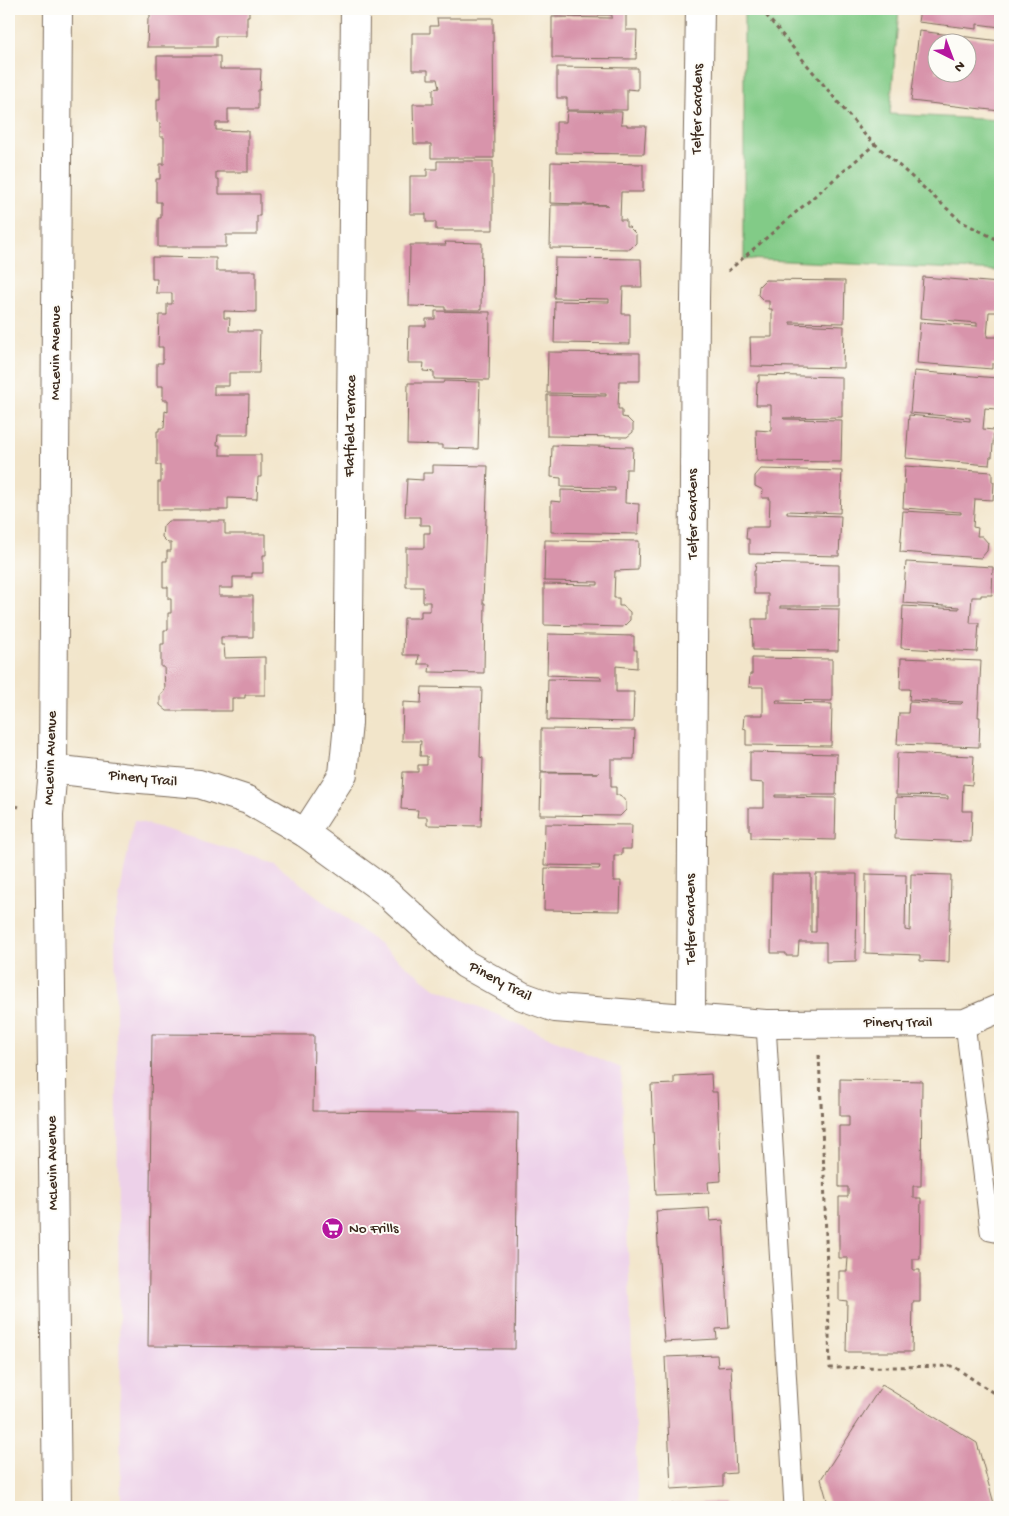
<svg xmlns="http://www.w3.org/2000/svg" width="1009" height="1516" font-family="'Gochi Hand',sans-serif">
  <style>
    .built { fill: #edd1e9 }
    .green { fill: #82cb87; stroke: #5e7a52 }
    .building { fill: #d894ab; fill-rule: evenodd }
    .lines { fill: none; stroke-linecap: round; stroke-linejoin: round }
    .lane-casing { stroke: #7b6b5a; stroke-width: 21 }
    .street-casing { stroke: #7b6b5a; stroke-width: 30 }
    .secondary-casing { stroke: #7b6b5a; stroke-width: 30 }
    .path { stroke: #7b6b5a; stroke-width: 3; stroke-dasharray: 4 4; stroke-linecap: butt }
    .lane { stroke: #fff; stroke-width: 19 }
    .street { stroke: #fff; stroke-width: 28 }
    .secondary { stroke: #fff; stroke-width: 28 }
    .labels { text-anchor: middle; dominant-baseline: central; stroke-width: 4; stroke-linejoin: round; paint-order: stroke }
    .street-label { font-size: 15px; fill: #3b2a1e; stroke: #fdfcf7 }
    .poi-label { font-size: 15px; fill: #3b2a1e; stroke: #fdfcf7; text-anchor: start }
  </style>
  <rect width="100%" height="100%" fill="#fdfcf7"/>
  <filter id="ink" filterUnits="userSpaceOnUse"><feTurbulence type="fractalNoise" baseFrequency=".02" numOctaves="2"/><feDisplacementMap in="SourceGraphic" scale="10" xChannelSelector="R" yChannelSelector="G"/><feConvolveMatrix kernelMatrix="1 2 1 2 8 2 1 2 1" color-interpolation-filters="sRGB"/></filter>
  <filter id="wash" filterUnits="userSpaceOnUse"><feTurbulence type="fractalNoise" baseFrequency=".0096" numOctaves="4" result="noise"/><feDisplacementMap in="SourceGraphic" scale="20" xChannelSelector="R" yChannelSelector="G"/><feGaussianBlur stdDeviation="1.12" result="paint"/><feColorMatrix in="noise" values="0 0 0 0 0 0 0 0 0 0 0 0 0 0 0 0 0 1.4 0 .05"/><feComposite in="paint" operator="in"/></filter>
  <g filter="url(#wash)">
    <rect width="100%" height="100%" fill="#f2e5ca"/>
    <path class="built" d="M134 820 273 862 435 988 621 1068 638 1507H121L115 919Z"/>
    <path class="green" d="M744 9H899L890 114 1000 120V271L744 259Z"/>
    <g id="blocks">
      <g class="building">
        <path d="M150 9H249V16H247V36H216V47H147L148 18H150Z"/>
        <path d="M551 9H626V30H637L636 59 552 58V17L612 18V15H551Z"/>
        <path d="M920 9H1000V27L977 24V29L918 22Z"/>
        <path d="M437 18H493L494 158H431V144H414L413 104H433V89L439 88 437 79H428V70H412V33H430V26H438Z"/>
        <path d="M919 31 1000 41V111L911 101ZM936 42H966V72H936Z"/>
        <path d="M157 56H220V69H261L260 90H258V109H228V123H216V130L248 131V172H216V179H219V194H260V216H257V235H226V247H158V218H161V202H156V179H160V164H164V137H160V123L157 122V99H160V78H157Z"/>
        <path d="M557 67 638 68V90L627 89V110H567V98H557Z"/>
        <path d="M567 111 622 112 621 124H627V126H646L644 154 556 153V122H566Z"/>
        <path d="M437 161H493V230H436V222H426V214H410V176H427V169H437Z"/>
        <path d="M551 162 643 164V192H621L620 220H626V227H629L636 234V243L630 249 550 248 551 205H608L550 203Z"/>
        <path d="M445 242 482 243 481 310H445V307L409 306 410 245H446Z"/>
        <path d="M152 257 216 258V271H256V312L224 311V318H230L229 331H260L259 373H229V386H214V395H249L248 435H218L217 445H220V455H261V477H258L257 499 228 498V510H158V482H161V465H157V431H159V428H164L165 411 168 412V400H163V386H157V363H163V347H158L159 315H167V304H172V293H156L157 279H152Z"/>
        <path d="M555 258 641 259 642 287H623L622 314H630V344L554 343 555 301 609 302V299L554 298Z"/>
        <path d="M923 277 1000 283V312H989L987 337H1000V364H992V369L917 363 920 322 977 326V323L920 318Z"/>
        <path d="M765 280 845 281 844 323 790 322V324L844 326 843 368 751 366 750 337H772V309H769V301H764L758 295 759 286Z"/>
        <path d="M435 311 490 312 489 380 434 379V372L423 371 424 363H408L409 326H426V319H435Z"/>
        <path d="M548 352 640 353V381H619L618 409H622V417L627 418 633 424V432L627 437 547 436V395L606 396V394L547 393Z"/>
        <path d="M914 371 997 378V386H999L996 409 985 408 983 429 994 430 992 457H990L989 465 906 458 909 415 970 421V418L910 413Z"/>
        <path d="M759 375 842 377V417L783 418 784 419 842 420 841 462 757 461 756 430 771 431V405H756L757 383 759 382Z"/>
        <path d="M444 381 480 382 478 449 442 448V445L407 444 408 383H443Z"/>
        <path d="M552 445 633 447 632 469H626L625 503 639 504 638 534 551 532V501L561 502V490L615 491V488L561 487V478L551 477Z"/>
        <path d="M433 465 488 466 483 603H485L484 673 429 672 430 664H418L419 655H403L404 618H421V611H430V602H423V587H406V548H424V533H430V525H420V517H405L407 479 423 480V473H433Z"/>
        <path d="M905 466 992 472V482H994L993 500 975 499 973 527 978 528 977 536H982L988 543 987 551 981 558 900 552 903 511 961 514V512L903 508Z"/>
        <path d="M761 469 842 471 840 513 787 511V514L841 516 839 556 749 554V539H746L747 527H769L770 498H762L763 490 755 486V476Z"/>
        <path d="M168 521H225V534H266V555H263V573H252V577H233V588H219V596H253V637H221V645H224L225 658 265 657V695H245V698H232V711H167L160 705V696L165 690 164 667H161V644H164V630H168V613H171V599H168V587H163V561H167V551H171V543H168L162 537 163 526Z"/>
        <path d="M545 540 639 541 638 570 615 571 614 598H619V606H623L630 612V620L623 627 544 625V584L598 585V582L544 581Z"/>
        <path d="M906 562 993 567 992 595H981V597H972L970 623H979L977 652 901 648 903 606 959 609V607L903 603Z"/>
        <path d="M756 563 839 565V606H780V608L839 609 838 651 753 650 752 619H768V594H754V571H755Z"/>
        <path d="M548 634 634 636V650H637V668L616 666V692H634L633 722 547 720 548 679 601 680V677L547 675Z"/>
        <path d="M752 658 832 659V701L777 700 776 701 777 703 832 704 831 746 746 745V729L743 728 744 715H763V687H749L750 674H752Z"/>
        <path d="M901 658 981 661 978 717H980L979 747 897 744 899 713H908L909 702 961 704 963 702 909 700 910 689H900Z"/>
        <path d="M422 687 482 688 480 757 483 758 481 826 427 825V817H417L418 810 401 809 403 772H418V765H427V756H420L421 741H402L403 702 421 703Z"/>
        <path d="M541 729 635 730 634 759H611V787H616V795H620L626 802V810L620 816 540 815 541 773H599L541 772Z"/>
        <path d="M750 752 837 754 836 795H775V797L836 798 835 840 751 838V831H749V808H764V783L750 782Z"/>
        <path d="M897 753 974 756 972 785 963 784 962 811H972L971 842 895 839 896 797 948 799V796L896 795Z"/>
        <path d="M545 824 632 825 631 849H622V855H614V881H621L620 911 544 910 545 868 599 869 600 866 544 865Z"/>
        <path d="M772 874H811V932H816V874H857L856 961 826 962V942H799L798 956H786V953H771Z"/>
        <path d="M866 874 906 875 905 930 910 931 911 874 951 875 949 962 920 961V955L865 953Z"/>
        <path d="M152 1034 314 1035 313 1111 518 1113 515 1349 148 1346Z"/>
        <path d="M711 1074 712 1092H717L721 1181 708 1182 709 1193 656 1195 651 1085 674 1084V1076Z"/>
        <path d="M840 1079 922 1081 921 1186H913V1198H921L920 1259H913V1270H920V1302H913L912 1352H846L847 1301 839 1300V1271H847L848 1258H839V1197H848V1187H839V1126H849V1116H840Z"/>
        <path d="M709 1208 710 1221 723 1220 729 1328 716 1329 717 1339 664 1342 656 1211Z"/>
        <path d="M717 1355 718 1367 731 1366 736 1473 723 1474V1486L671 1489 665 1357Z"/>
        <path d="M882 1385 977 1443 995 1507H829L821 1479Z"/>
        <path d="M724 1502V1507H672V1504Z"/>
      </g>
    </g>
  </g>
  <g filter="url(#ink)">
    <use href="#blocks" fill-opacity="0" stroke="#7b6b5a" stroke-width="1"/>
    <g class="lines">
      <defs>
        <g id="lane">
          <path d="M965 1023 990 1231 1000 1233"/>
          <path d="M766 1024 794 1507"/>
        </g>
        <g id="street">
          <path d="M53 769 129 778 199 784 248 800 305 833 386 892 465 964 522 996 555 1008 766 1024 965 1023 1000 1008"/>
          <path d="M305 833 343 774 348 723 355 9"/>
          <path d="M691 1018 695 299 700 9"/>
        </g>
        <path id="secondary" d="M57 1507 49 815 53 769 58 9"/>
      </defs>
      <use href="#lane" class="lane-casing"/>
      <use href="#street" class="street-casing"/>
      <use href="#secondary" class="secondary-casing"/>
      <g class="path">
        <path d="M761 9 865 135 962 222 1000 241"/>
        <path d="M728 271 875 144"/>
        <path d="M9 804 19 807"/>
        <path d="M819 1055 824 1173 830 1368 953 1366 995 1394 1000 1393"/>
      </g>
      <use href="#lane" class="lane"/>
      <use href="#street" class="street"/>
      <use href="#secondary" class="secondary"/>
    </g>
  </g>
  <defs>
    <symbol id="supermarket-disc" viewBox="-11 -11 22 22"><circle r="9.5" fill="#b5179e" stroke="#fdfcf7"/><path d="M-6-5.5h2.5l.6 2H6L4.5 2H-2.5L-4.4-4H-6ZM-1.5 3.2a1.3 1.3 0 1 0 .1 0ZM3 3.2a1.3 1.3 0 1 0 .1 0Z" fill="#fff"/></symbol>
  </defs>
  <g fill-rule="evenodd">
    <use href="#supermarket-disc" x="320" y="1216" width="25" height="25"/>
  </g>
  <g class="labels">
    <g class="street-label">
      <text transform="translate(698 109) rotate(-89)">Telfer Gardens</text>
      <text transform="translate(56 353) rotate(-90)">McLevin Avenue</text>
      <text transform="translate(351 426) rotate(-89)">Flatfield Terrace</text>
      <text transform="translate(693 514) rotate(-90)">Telfer Gardens</text>
      <text transform="translate(51 758) rotate(-88)">McLevin Avenue</text>
      <text transform="translate(143 779) rotate(6)">Pinery Trail</text>
      <text transform="translate(691 919) rotate(-90)">Telfer Gardens</text>
      <text transform="translate(500 982) rotate(28)">Pinery Trail</text>
      <text x="898" y="1023">Pinery Trail</text>
      <text transform="translate(53 1163) rotate(-91)">McLevin Avenue</text>
    </g>
    <g class="poi-label">
      <text x="349" y="1229">No Frills</text>
    </g>
  </g>
  <rect width="1009" height="1516" fill="none" stroke="#fdfcf7" stroke-width="30"/>
  <g transform="translate(952 58) rotate(138)"><circle r="24" fill="#fdfcf7" stroke="#afa8a0"/>
  <path d="M0-4L9 19L0 12L-9 19Z" fill="#b5179e"/>
  <text y="-8" font-size="14" font-weight="bold" text-anchor="middle" fill="#3b2a1e">N</text>
  </g>
</svg>
